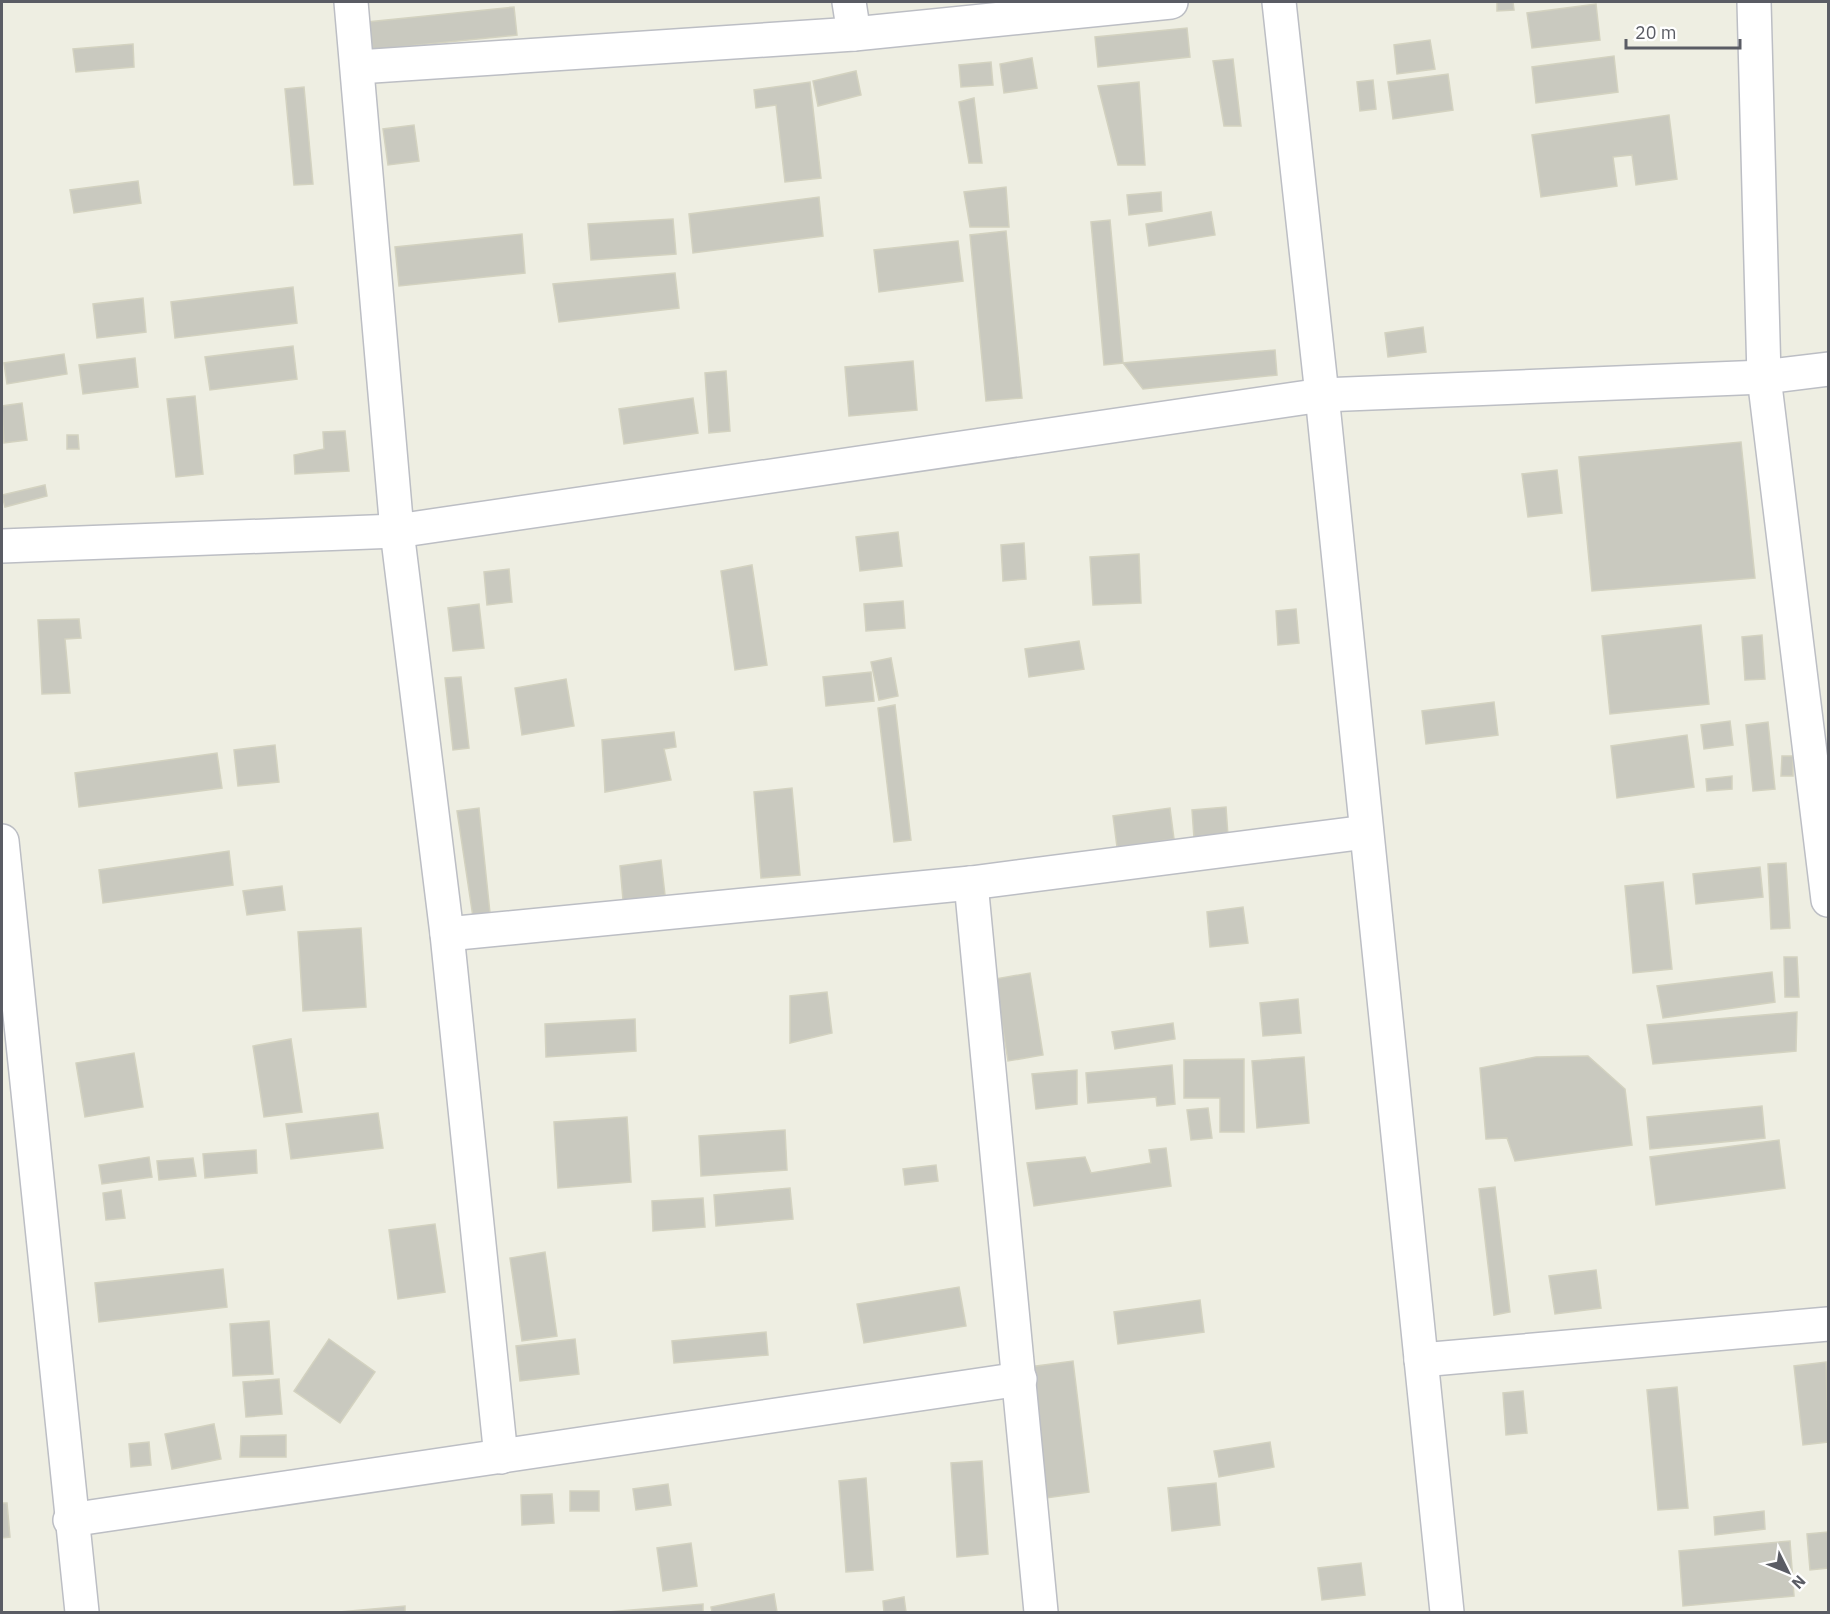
<svg xmlns="http://www.w3.org/2000/svg" width="1830" height="1614" font-family="'IBM Plex Sans',sans-serif">
  <style>
    .building { fill: #c9c9bf; stroke: #d3d2c0; stroke-width: 1.5 }
    .lines { fill: none; stroke-linecap: round; stroke-linejoin: round }
    .minor-casing { stroke: #bcbec4; stroke-width: 36 }
    .minor { stroke: #fff; stroke-width: 33 }
  </style>
  <rect width="100%" height="100%" fill="#eeeee2"/>
  <g class="building">
    <path d="M1497 2H1513L1514 10 1497 11Z"/>
    <path d="M1596 4 1600 40 1532 48 1527 13Z"/>
    <path d="M514 7 517 35 369 50 367 22Z"/>
    <path d="M1187 28 1190 57 1098 67 1095 37Z"/>
    <path d="M1430 40 1435 69 1397 74 1394 45Z"/>
    <path d="M133 44 134 67 76 72 73 49Z"/>
    <path d="M1614 56 1618 92 1536 103 1532 67Z"/>
    <path d="M1032 58 1037 88 1004 93 1000 64Z"/>
    <path d="M1233 59 1241 126H1224L1213 61Z"/>
    <path d="M991 62 993 85 961 87 959 65Z"/>
    <path d="M856 71 861 95 818 106 813 81Z"/>
    <path d="M1448 74 1453 110 1393 119 1388 82Z"/>
    <path d="M1373 80 1376 109 1360 111 1357 82Z"/>
    <path d="M810 82 821 178 785 182 776 105 756 108 754 90Z"/>
    <path d="M1139 82 1145 165H1118L1098 86Z"/>
    <path d="M304 87 313 184 294 185 285 89Z"/>
    <path d="M974 98 982 163H969L959 102Z"/>
    <path d="M1669 115 1677 179 1636 185 1632 155 1613 157 1617 186 1541 197 1532 135Z"/>
    <path d="M414 125 419 161 388 165 383 129Z"/>
    <path d="M138 181 141 203 74 213 70 190Z"/>
    <path d="M1006 187 1009 227H970L964 192Z"/>
    <path d="M1161 192 1162 211 1129 215 1127 195Z"/>
    <path d="M819 197 823 236 693 253 689 214Z"/>
    <path d="M1211 212 1215 235 1149 246 1146 224Z"/>
    <path d="M673 219 676 254 591 260 588 224Z"/>
    <path d="M1110 220 1123 363 1104 365 1091 222Z"/>
    <path d="M1006 231 1022 398 986 401 970 235Z"/>
    <path d="M522 234 525 273 399 286 395 247Z"/>
    <path d="M958 241 963 281 879 292 874 250Z"/>
    <path d="M675 273 679 308 559 322 553 284Z"/>
    <path d="M293 287 297 323 175 338 171 302Z"/>
    <path d="M143 298 146 332 97 338 93 304Z"/>
    <path d="M1423 327 1426 352 1388 357 1385 333Z"/>
    <path d="M293 346 297 379 210 390 205 357Z"/>
    <path d="M1275 350 1277 375 1143 389 1123 363Z"/>
    <path d="M64 354 67 374 7 384 4 363Z"/>
    <path d="M135 358 138 387 83 394 79 365Z"/>
    <path d="M913 361 917 410 849 416 845 367Z"/>
    <path d="M726 371 730 431 709 433 705 373Z"/>
    <path d="M195 396 203 474 176 477 167 399Z"/>
    <path d="M693 398 698 433 624 444 619 409Z"/>
    <path d="M22 403 27 440 4 443 2 406Z"/>
    <path d="M345 431 349 471 295 474 294 455 324 449 323 432Z"/>
    <path d="M67 435H78L79 449H67Z"/>
    <path d="M1741 442 1755 578 1592 591 1579 457Z"/>
    <path d="M1557 470 1562 513 1528 517 1522 474Z"/>
    <path d="M45 485 47 496 5 507 2 495Z"/>
    <path d="M898 532 902 566 860 571 856 537Z"/>
    <path d="M1024 543 1026 579 1003 581 1001 545Z"/>
    <path d="M1139 554 1141 603 1093 605 1090 557Z"/>
    <path d="M752 565 767 665 735 670 721 571Z"/>
    <path d="M509 569 512 602 487 605 484 572Z"/>
    <path d="M903 601 905 628 866 631 864 604Z"/>
    <path d="M479 604 484 648 453 651 448 608Z"/>
    <path d="M1296 609 1299 643 1278 645 1276 611Z"/>
    <path d="M79 619 81 638 65 639 70 693 42 694 38 620Z"/>
    <path d="M1701 625 1709 704 1610 714 1602 636Z"/>
    <path d="M1762 635 1765 679 1745 680 1742 637Z"/>
    <path d="M1079 641 1084 669 1029 677 1025 649Z"/>
    <path d="M891 658 898 696 879 700 871 662Z"/>
    <path d="M871 672 874 701 826 706 823 677Z"/>
    <path d="M461 677 469 748 453 750 445 678Z"/>
    <path d="M566 679 574 726 522 735 515 688Z"/>
    <path d="M1494 702 1498 735 1426 744 1422 711Z"/>
    <path d="M895 705 911 840 894 842 878 708Z"/>
    <path d="M1730 721 1733 745 1704 749 1701 725Z"/>
    <path d="M1768 722 1775 789 1753 791 1746 725Z"/>
    <path d="M674 732 676 747 664 749 671 780 605 792 602 740Z"/>
    <path d="M1687 735 1694 787 1617 798 1611 746Z"/>
    <path d="M275 745 279 782 238 786 234 750Z"/>
    <path d="M217 753 222 788 79 807 75 773Z"/>
    <path d="M1782 756H1793V776H1781Z"/>
    <path d="M1732 776V789L1707 791 1706 779Z"/>
    <path d="M792 788 800 875 761 878 754 792Z"/>
    <path d="M1226 807 1228 836 1194 838 1192 810Z"/>
    <path d="M479 808 490 913 473 917 457 811Z"/>
    <path d="M1170 808 1174 839 1117 847 1113 816Z"/>
    <path d="M229 851 233 885 103 903 99 870Z"/>
    <path d="M661 860 665 895 623 900 620 866Z"/>
    <path d="M1786 863 1790 928 1771 929 1768 864Z"/>
    <path d="M1760 867 1763 897 1696 904 1693 874Z"/>
    <path d="M1663 882 1672 969 1633 973 1625 886Z"/>
    <path d="M282 886 285 910 247 915 243 891Z"/>
    <path d="M1243 907 1248 943 1210 947 1207 912Z"/>
    <path d="M361 928 366 1007 303 1011 298 932Z"/>
    <path d="M1784 957H1797L1799 997H1785Z"/>
    <path d="M1772 972 1775 1002 1663 1018 1657 986Z"/>
    <path d="M1030 973 1043 1055 1008 1061 995 979Z"/>
    <path d="M827 992 832 1033 790 1043V996Z"/>
    <path d="M1298 999 1301 1033 1263 1036 1260 1003Z"/>
    <path d="M1797 1012 1796 1051 1653 1064 1647 1025Z"/>
    <path d="M635 1019 636 1051 546 1057 545 1024Z"/>
    <path d="M1173 1023 1175 1039 1115 1049 1112 1032Z"/>
    <path d="M291 1039 302 1112 264 1117 253 1046Z"/>
    <path d="M134 1053 143 1107 85 1117 76 1063Z"/>
    <path d="M1588 1056 1625 1089 1632 1145 1515 1161 1507 1138 1486 1139 1480 1068 1536 1057Z"/>
    <path d="M1304 1057 1309 1123 1257 1128 1252 1061Z"/>
    <path d="M1244 1059V1132H1220V1098H1184V1060Z"/>
    <path d="M1172 1065 1175 1104 1157 1106 1156 1097 1088 1103 1086 1073Z"/>
    <path d="M1077 1070V1104L1036 1109 1032 1074Z"/>
    <path d="M1762 1106 1765 1138 1650 1149 1647 1117Z"/>
    <path d="M1208 1108 1212 1138 1191 1140 1187 1110Z"/>
    <path d="M378 1113 383 1148 291 1159 286 1124Z"/>
    <path d="M627 1117 631 1182 558 1188 554 1122Z"/>
    <path d="M785 1130 787 1170 701 1176 699 1136Z"/>
    <path d="M1779 1140 1785 1188 1656 1205 1650 1157Z"/>
    <path d="M1166 1148 1171 1186 1034 1206 1027 1163 1085 1157 1091 1173 1151 1163 1149 1150Z"/>
    <path d="M256 1150 257 1173 205 1178 203 1154Z"/>
    <path d="M149 1157 152 1177 102 1184 99 1165Z"/>
    <path d="M193 1158 196 1176 159 1180 157 1161Z"/>
    <path d="M936 1165 938 1181 905 1185 903 1169Z"/>
    <path d="M1495 1187 1510 1312 1494 1315 1479 1189Z"/>
    <path d="M790 1188 793 1219 716 1226 714 1195Z"/>
    <path d="M121 1190 125 1218 106 1220 103 1193Z"/>
    <path d="M703 1198 705 1227 653 1231 652 1201Z"/>
    <path d="M435 1224 445 1292 398 1299 389 1230Z"/>
    <path d="M545 1252 557 1336 522 1341 510 1258Z"/>
    <path d="M223 1269 227 1307 99 1322 95 1283Z"/>
    <path d="M1596 1270 1601 1308 1555 1314 1549 1276Z"/>
    <path d="M959 1287 966 1326 864 1343 857 1304Z"/>
    <path d="M1200 1300 1204 1332 1118 1344 1114 1312Z"/>
    <path d="M269 1321 273 1374 233 1376 230 1324Z"/>
    <path d="M766 1332 768 1355 674 1363 672 1341Z"/>
    <path d="M329 1339 375 1372 340 1423 294 1391Z"/>
    <path d="M575 1339 579 1374 520 1381 516 1346Z"/>
    <path d="M1073 1361 1089 1492 1046 1498 1029 1367Z"/>
    <path d="M1826 1362 1828 1442 1803 1445 1794 1366Z"/>
    <path d="M279 1379 282 1414 246 1417 243 1382Z"/>
    <path d="M1677 1387 1688 1508 1658 1510 1647 1390Z"/>
    <path d="M1523 1391 1527 1433 1506 1435 1503 1393Z"/>
    <path d="M214 1424 221 1459 172 1469 165 1434Z"/>
    <path d="M286 1435V1457H240L241 1436Z"/>
    <path d="M149 1442 151 1465 131 1467 129 1444Z"/>
    <path d="M1270 1442 1274 1467 1219 1477 1214 1451Z"/>
    <path d="M982 1461 988 1554 957 1557 951 1463Z"/>
    <path d="M866 1478 873 1570 846 1572 839 1481Z"/>
    <path d="M1216 1483 1220 1525 1172 1531 1168 1488Z"/>
    <path d="M668 1484 671 1505 636 1510 633 1489Z"/>
    <rect x="570" y="1491" width="29" height="20"/>
    <path d="M552 1494 554 1523 522 1525 521 1495Z"/>
    <path d="M2 1503H7L10 1537 2 1538Z"/>
    <path d="M1764 1511 1765 1529 1715 1535 1714 1517Z"/>
    <path d="M1828 1532V1568L1810 1570 1807 1534Z"/>
    <path d="M1790 1541 1794 1596 1683 1606 1679 1551Z"/>
    <path d="M691 1543 697 1586 663 1591 657 1548Z"/>
    <path d="M1361 1563 1365 1595 1322 1600 1318 1568Z"/>
    <path d="M774 1594 777 1612H712L711 1607Z"/>
    <path d="M904 1597 906 1612H884L883 1601Z"/>
    <path d="M703 1604V1612H607Z"/>
    <path d="M405 1606V1612H339Z"/>
  </g>
  <g class="lines">
    <defs>
      <g id="minor">
        <path d="M351 2 397 531 447 934 501 1457"/>
        <path d="M849 2 854 34"/>
        <path d="M1279 2 1322 395 1447 1612"/>
        <path d="M1754 2 1764 377 1828 900"/>
        <path d="M358 67 854 34 1171 2"/>
        <path d="M2 546 397 531 1322 395 1764 377 1828 369"/>
        <path d="M2 841 82 1612"/>
        <path d="M971 883 1041 1612"/>
        <path d="M447 934 971 883 1366 832"/>
        <path d="M1421 1360 1828 1324"/>
        <path d="M70 1520 1020 1379"/>
      </g>
    </defs>
    <use href="#minor" class="minor-casing"/>
    <use href="#minor" class="minor"/>
  </g>
  <rect width="1830" height="1614" fill="none" stroke="#5a5c64" stroke-width="6"/>
  <g transform="translate(1788 1572) rotate(133)" stroke="#ffffff" stroke-width="4.5" paint-order="stroke">
  <path d="M0-4.5L10 22L0 15L-10 22Z" fill="#5a5c64"/>
  <text y="-9" font-size="16" font-weight="bold" text-anchor="middle" fill="#5a5c64">N</text>
  </g>
  <path d="M1626 39v9h114v-9" fill="none" stroke="#5a5c64" stroke-width="3"/>
  <text x="1635" y="39" font-size="18" fill="#5a5c64" stroke="#ffffff" stroke-width="4.5" paint-order="stroke">20 m</text>
</svg>
